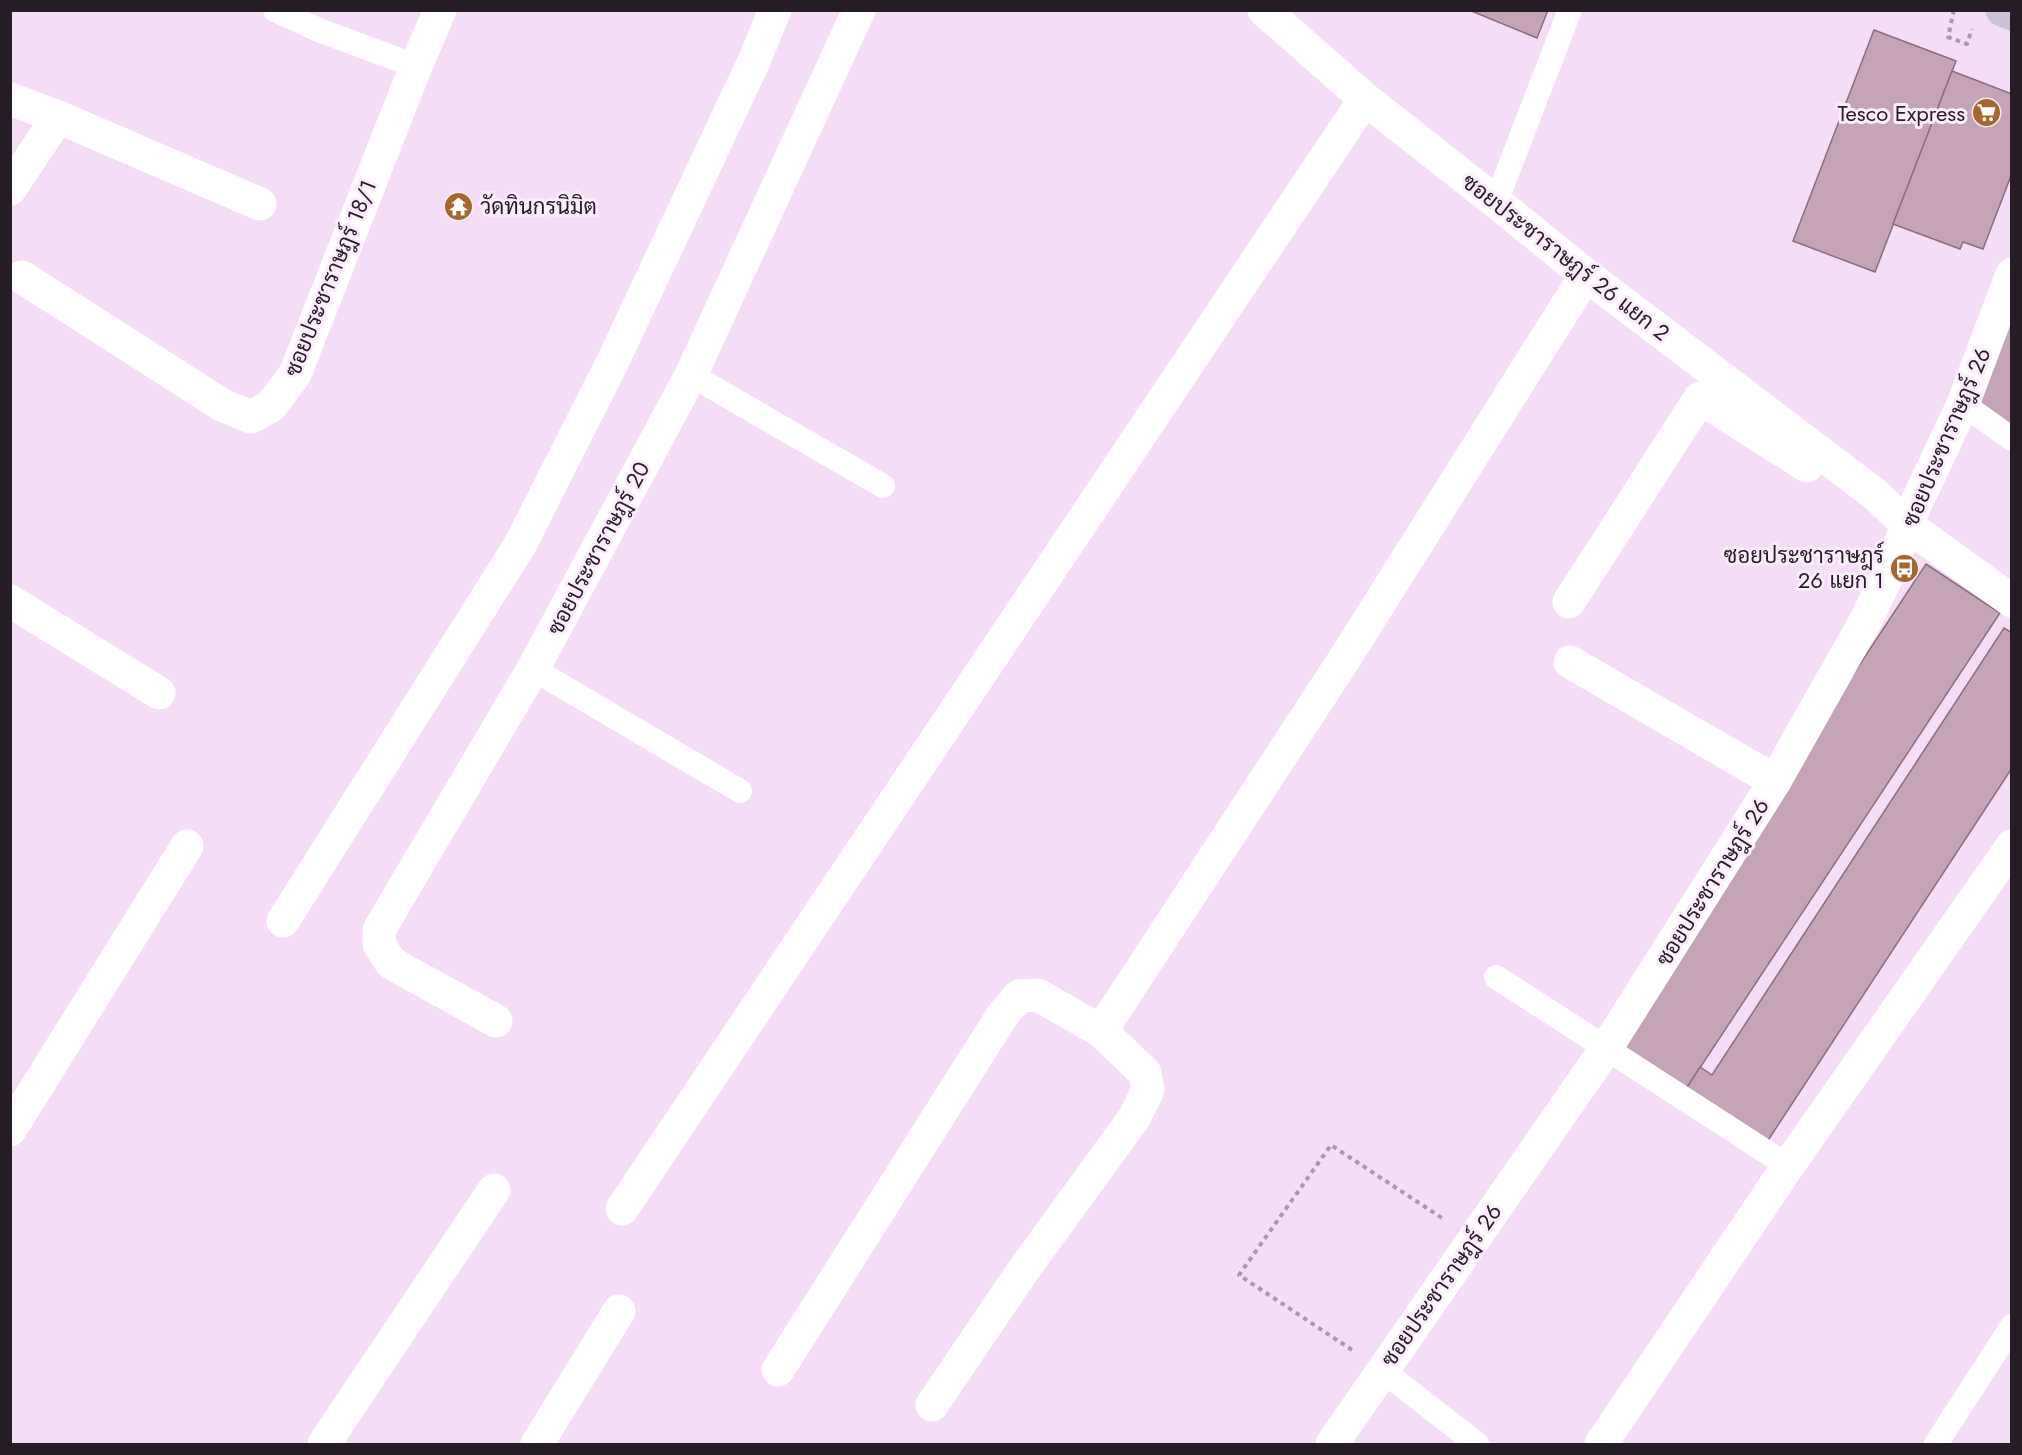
<svg xmlns="http://www.w3.org/2000/svg" width="2022" height="1455" font-family="Jost,Sarabun,sans-serif">
  <style>
    .building { fill: #c5a4b7; stroke: #8b6d7e; stroke-width: 1.5 }
    .lines { fill: none; stroke-linecap: round; stroke-linejoin: round }
    .path { stroke: #ac98ad; stroke-width: 4; stroke-dasharray: 4.5 4.5; stroke-linecap: butt }
    .service { stroke: #fff; stroke-width: 24 }
    .minor { stroke: #fff; stroke-width: 33 }
    .secondary { stroke: #ccc2d8; stroke-width: 33 }
    .labels { text-anchor: middle; dominant-baseline: central; stroke-width: 6; stroke-linejoin: round; paint-order: stroke }
    .poi-label { font-size: 22px; fill: #251c26; stroke: #fcedfd; text-anchor: end }
    .street-label { font-size: 22px; fill: #251c26; stroke: #fcedfd }
  </style>
  <rect width="100%" height="100%" fill="#f5dcf7"/>
  <g class="building">
    <path d="M1469 10H1548L1537 38Z"/>
    <path d="M1874 30 1956 61 1875 272 1793 241Z"/>
    <path d="M1952 71 2012 94V173L1983 249 1963 242 1960 249 1893 224Z"/>
    <path d="M2012 311V428L1976 402Z"/>
    <path d="M1926 564 2000 613 1684 1092 1610 1043Z"/>
    <path d="M2004 628 2012 633V768L1765 1145 1684 1092 1700 1067 1712 1075Z"/>
  </g>
  <g class="lines">
    <g class="path">
      <path d="M1954 10 1948 37 1967 44 1972 29"/>
      <path d="M1352 1350 1239 1275 1331 1145 1445 1220"/>
    </g>
    <g class="service">
      <path d="M275 10 321 31 416 66"/>
      <path d="M1496 202 1570 10"/>
      <path d="M691 375 883 486"/>
      <path d="M1963 404 2012 439"/>
      <path d="M533 669 740 791"/>
      <path d="M1496 977 1788 1166"/>
      <path d="M1382 1370 1477 1444"/>
      <path d="M1936 1444 2012 1326"/>
    </g>
    <g class="minor">
      <path d="M1264 10 1365 99 1496 202 1586 275 1876 495 1908 526 2012 601"/>
      <path d="M10 99 58 117"/>
      <path d="M10 189 58 117 260 204"/>
      <path d="M22 277 222 405 251 417 271 406 295 374 416 66 440 10"/>
      <path d="M10 601 159 693"/>
      <path d="M1569 602 1700 398 1807 466"/>
      <path d="M1570 662 1775 781"/>
      <path d="M283 921 520 545 613 361 754 61 775 10"/>
      <path d="M496 1021 391 963 379 944V930L533 669 691 375 859 10"/>
      <path d="M10 1130 187 846"/>
      <path d="M622 1209 1365 99"/>
      <path d="M778 1370 1002 1016 1019 996 1038 995 1101 1031 1345 658 1586 275"/>
      <path d="M932 1405 1022 1272 1134 1118 1148 1090 1145 1073 1101 1031"/>
      <path d="M324 1444 494 1190"/>
      <path d="M537 1444 619 1311"/>
      <path d="M1332 1444 1607 1047 1775 781 1867 618 1890 570 1913 510 1963 404 2012 274"/>
      <path d="M1601 1444 1788 1166 2012 846"/>
    </g>
    <path class="secondary" d="M2002 10 2012 14"/>
  </g>
  <defs>
    <symbol id="supermarket-disc" viewBox="-11 -11 22 22"><circle r="9.5" fill="#a5672c" stroke="#fcedfd"/><path d="M-6-5.5h2.5l.6 2H6L4.5 2H-2.5L-4.4-4H-6ZM-1.5 3.2a1.3 1.3 0 1 0 .1 0ZM3 3.2a1.3 1.3 0 1 0 .1 0Z" fill="#fff"/></symbol>
    <symbol id="temple-disc" viewBox="-11 -11 22 22"><circle r="9.5" fill="#a5672c" stroke="#fcedfd"/><path d="M0-6L5-2H3V0L6.5 2.5H4V6H1.5V3h-3V6H-4V2.5H-6.5L-3 0V-2H-5Z" fill="#fff"/></symbol>
    <symbol id="bus-disc" viewBox="-11 -11 22 22"><circle r="9.5" fill="#a5672c" stroke="#fcedfd"/><path d="M-5-6H5V4H4V6H2V4H-2V6H-4V4H-5ZM-3.5-4V0h7V-4ZM-3.5 1.2v1.5H-2V1.2ZM2 1.2v1.5H3.5V1.2Z" fill="#fff"/></symbol>
  </defs>
  <g fill-rule="evenodd">
    <use href="#supermarket-disc" x="1970" y="96" width="33" height="33"/>
    <use href="#temple-disc" x="442" y="190" width="33" height="33"/>
    <use href="#bus-disc" x="1888" y="552" width="33" height="33"/>
  </g>
  <g class="labels">
    <g class="poi-label">
      <text x="1965" y="113">Tesco Express</text>
      <text x="480" y="206" text-anchor="start">วัดทินกรนิมิต</text>
      <text x="1884" y="555">ซอยประชาราษฎร์<tspan x="1884" dy="25">26 แยก 1</tspan></text>
    </g>
    <g class="street-label">
      <text transform="translate(1566 257) rotate(38)">ซอยประชาราษฎร์ 26 แยก 2</text>
      <text transform="translate(330 278) rotate(-68)">ซอยประชาราษฎร์ 18/1</text>
      <text transform="translate(1946 437) rotate(-67)">ซอยประชาราษฎร์ 26</text>
      <text transform="translate(598 548) rotate(-62)">ซอยประชาราษฎร์ 20</text>
      <text transform="translate(1712 882) rotate(-58)">ซอยประชาราษฎร์ 26</text>
      <text transform="translate(1441 1285) rotate(-55)">ซอยประชาราษฎร์ 26</text>
    </g>
  </g>
  <rect width="2022" height="1455" fill="none" stroke="#251c26" stroke-width="24"/>
</svg>
